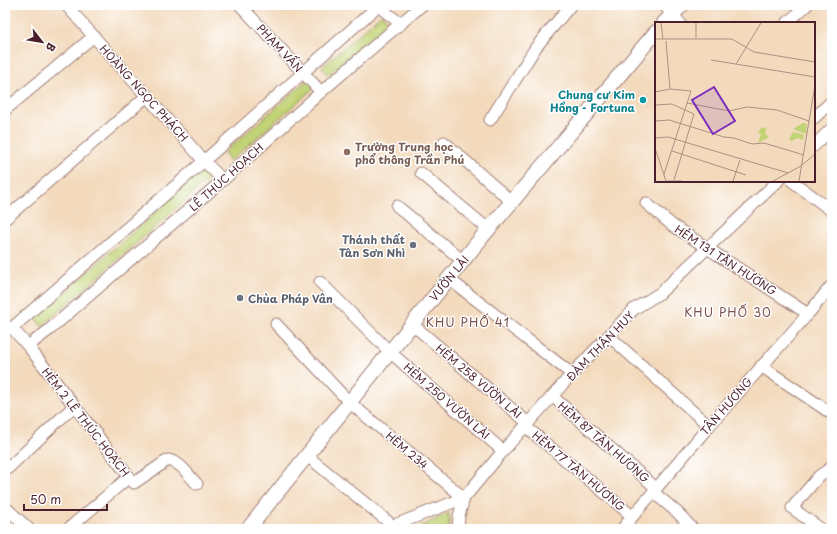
<svg xmlns="http://www.w3.org/2000/svg" width="837" height="534" font-family="'Playpen Sans',sans-serif">
  <style>
    .green { fill: #c1d375; stroke: #867950 }
    .lines { fill: none; stroke-linecap: round; stroke-linejoin: round }
    .minor-casing { stroke: #9e7c74; stroke-width: 13 }
    .tertiary-casing { stroke: #9e7c74; stroke-width: 16 }
    .minor { stroke: #fff; stroke-width: 11 }
    .tertiary { stroke: #fff; stroke-width: 14 }
    .culture-dot { fill: #0f9aa8; stroke: #fff; stroke-width: 1.5 }
    .education-dot { fill: #8d6e63; stroke: #fff; stroke-width: 1.5 }
    .worship-dot { fill: #6b7280; stroke: #fff; stroke-width: 1.5 }
    .labels { text-anchor: middle; dominant-baseline: central; stroke-width: 3; stroke-linejoin: round; paint-order: stroke }
    .street-label { font-size: 11px; fill: #4a1f2b; stroke: #fff }
    .culture-label { font-size: 11px; font-weight: bold; fill: #0d838f; stroke: #fff; text-anchor: end }
    .education-label { font-size: 11px; font-weight: bold; fill: #785e54; stroke: #fff; text-anchor: start }
    .worship-label { font-size: 11px; font-weight: bold; fill: #5b616d; stroke: #fff; text-anchor: end }
    .neighbourhood-label { font-size: 12px; letter-spacing: 1px; fill: #7a504d; stroke: #fff }
    .inset-road { fill: none; stroke: #af8f83; stroke-width: 1 }
    .view { fill: #7b2cbf; fill-opacity: 0.15; stroke: #7b2cbf; stroke-width: 2 }
    .inset-edge { fill: none; stroke: #4a1f2b; stroke-width: 2 }
  </style>
  <rect width="100%" height="100%" fill="#fff"/>
  <filter id="ink" filterUnits="userSpaceOnUse"><feTurbulence type="fractalNoise" baseFrequency=".025" numOctaves="2"/><feDisplacementMap in="SourceGraphic" scale="8" xChannelSelector="R" yChannelSelector="G"/><feConvolveMatrix kernelMatrix="1 2 1 2 8 2 1 2 1" color-interpolation-filters="sRGB"/></filter>
  <filter id="wash" filterUnits="userSpaceOnUse"><feTurbulence type="fractalNoise" baseFrequency=".012" numOctaves="4" result="noise"/><feDisplacementMap in="SourceGraphic" scale="16" xChannelSelector="R" yChannelSelector="G"/><feGaussianBlur stdDeviation="0.9" result="paint"/><feColorMatrix in="noise" values="0 0 0 0 0 0 0 0 0 0 0 0 0 0 0 0 0 1.4 0 .05"/><feComposite in="paint" operator="in"/></filter>
  <g filter="url(#wash)">
    <rect width="100%" height="100%" fill="#f3dabd"/>
    <g class="green">
      <path d="M382 14 389 22 328 75 322 67Z"/>
      <path d="M307 80 314 88 230 161 224 153Z"/>
      <path d="M205 169 212 177 42 326 35 318Z"/>
      <path d="M449 513V529L418 528Z"/>
    </g>
  </g>
  <g filter="url(#ink)">
    <g class="lines">
      <defs>
        <g id="minor">
          <path d="M66 5 204 161 223 180"/>
          <path d="M240 5 321 92"/>
          <path d="M377 5 401 24"/>
          <path d="M664 5 680 23"/>
          <path d="M787 23 807 5"/>
          <path d="M5 110 94 36"/>
          <path d="M814 118 832 101"/>
          <path d="M490 120 536 47 571 5"/>
          <path d="M444 142 512 202"/>
          <path d="M814 146 832 128"/>
          <path d="M421 173 488 229"/>
          <path d="M792 181 832 211"/>
          <path d="M646 203 672 225 808 314"/>
          <path d="M397 206 463 261"/>
          <path d="M5 219 147 96"/>
          <path d="M449 279 572 374"/>
          <path d="M320 282 390 352 503 451"/>
          <path d="M276 324 349 402 464 498 392 526"/>
          <path d="M412 324 528 423"/>
          <path d="M609 336 709 426"/>
          <path d="M28 346 49 330 223 180 321 92 422 5"/>
          <path d="M761 366 832 414"/>
          <path d="M552 396 656 488"/>
          <path d="M526 427 632 516"/>
          <path d="M306 455 397 529"/>
          <path d="M5 471 74 406"/>
          <path d="M197 484C188 475 181 462 168 460L134 483 28 346 12 328 204 161 379 5"/>
          <path d="M653 492 678 513 693 529"/>
          <path d="M5 507 29 529"/>
          <path d="M68 529 129 477"/>
          <path d="M458 529 459 516 464 498 503 451 572 374 634 309 660 293 778 181"/>
          <path d="M622 529 709 426 808 314 832 285"/>
          <path d="M821 529 792 508 819 476 832 467"/>
        </g>
        <g id="tertiary">
          <path d="M664 23 682 5"/>
          <path d="M248 529 482 237 656 32"/>
        </g>
      </defs>
      <use href="#minor" class="minor-casing"/>
      <use href="#tertiary" class="tertiary-casing"/>
      <use href="#minor" class="minor"/>
      <use href="#tertiary" class="tertiary"/>
    </g>
  </g>
  <circle class="culture-dot" cx="643" cy="100" r="4"/>
  <circle class="education-dot" cx="347" cy="152" r="4"/>
  <g class="worship-dot">
    <circle cx="413" cy="245" r="4"/>
    <circle cx="240" cy="298" r="4"/>
  </g>
  <g class="labels">
    <g class="street-label">
      <text transform="translate(280 48) rotate(47)">PHẠM VẤN</text>
      <text transform="translate(144 93) rotate(48)">HOÀNG NGỌC PHÁCH</text>
      <text transform="translate(226 177) rotate(-42)">LÊ THÚC HOẠCH</text>
      <text transform="translate(726 260) rotate(33)">HẺM 131 TÂN HƯƠNG</text>
      <text transform="translate(449 278) rotate(-51)">VƯỜN LÀI</text>
      <text transform="translate(600 346) rotate(-46)">ĐÀM THẬN HUY</text>
      <text transform="translate(479 381) rotate(40)">HẺM 258 VƯỜN LÀI</text>
      <text transform="translate(447 401) rotate(41)">HẺM 250 VƯỜN LÀI</text>
      <text transform="translate(726 406) rotate(-49)">TÂN HƯƠNG</text>
      <text transform="translate(86 422) rotate(52)">HẺM 2 LÊ THÚC HOẠCH</text>
      <text transform="translate(604 442) rotate(41)">HẺM 87 TÂN HƯƠNG</text>
      <text transform="translate(407 450) rotate(40)">HÈM 234</text>
      <text transform="translate(579 471) rotate(40)">HẺM 77 TÂN HƯƠNG</text>
    </g>
    <g class="culture-label">
      <text x="635" y="94">Chung cư Kim<tspan x="635" dy="13">Hồng - Fortuna</tspan></text>
    </g>
    <g class="education-label">
      <text x="355" y="146">Trường Trung học<tspan x="355" dy="13">phổ thông Trần Phú</tspan></text>
    </g>
    <g class="worship-label">
      <text x="405" y="239">Thánh thất<tspan x="405" dy="13">Tân Sơn Nhì</tspan></text>
      <text x="248" y="298" text-anchor="start">Chùa Pháp Vân</text>
    </g>
    <g class="neighbourhood-label">
      <text x="728" y="312">KHU PHỐ 30</text>
      <text x="468" y="322">KHU PHỐ 41</text>
    </g>
  </g>
  <g transform="translate(655 22)">
    <rect width="160" height="160" fill="#f3dabd"/>
    <path d="M148 101 152 102 151 112 138 107ZM107 105 112 107 110 111 114 115 103 121 106 112 103 110ZM138 110 149 113 148 118 143 116 136 119 134 117Z" fill="#c1d375"/>
    <path class="inset-road" d="M6 1 8 17M41 1V16M0 17H77L99 30 160 40M11 19 15 67M56 38 160 55M81 42 106 1M0 70 15 67 36 69 9 152M32 81 74 89 92 85 122 88 154 99M0 83 17 82 39 92 19 158M0 99 14 98 69 115 79 116 97 122 109 121 149 133M0 116 13 115 133 151M0 126 11 159M17 129 91 153M12 159H27M78 159 85 138M118 159 146 144 160 132M144 159 160 63"/>
    <path class="view" d="M59 65 80 99 58 112 37 78Z"/>
    <rect width="160" height="160" class="inset-edge"/>
  </g>
  <rect width="837" height="534" fill="none" stroke="#fff" stroke-width="20"/>
  <g transform="translate(42 42) rotate(121)" stroke="#ffffff" stroke-width="3" paint-order="stroke">
  <path d="M0-3L7 15L0 10L-7 15Z" fill="#4a1f2b"/>
  <text y="-6" font-size="11" font-weight="bold" text-anchor="middle" fill="#4a1f2b">B</text>
  </g>
  <path d="M24 504v6h83v-6" fill="none" stroke="#4a1f2b" stroke-width="2"/>
  <text x="30" y="504" font-size="12" fill="#4a1f2b" stroke="#ffffff" stroke-width="3" paint-order="stroke">50 m</text>
</svg>
